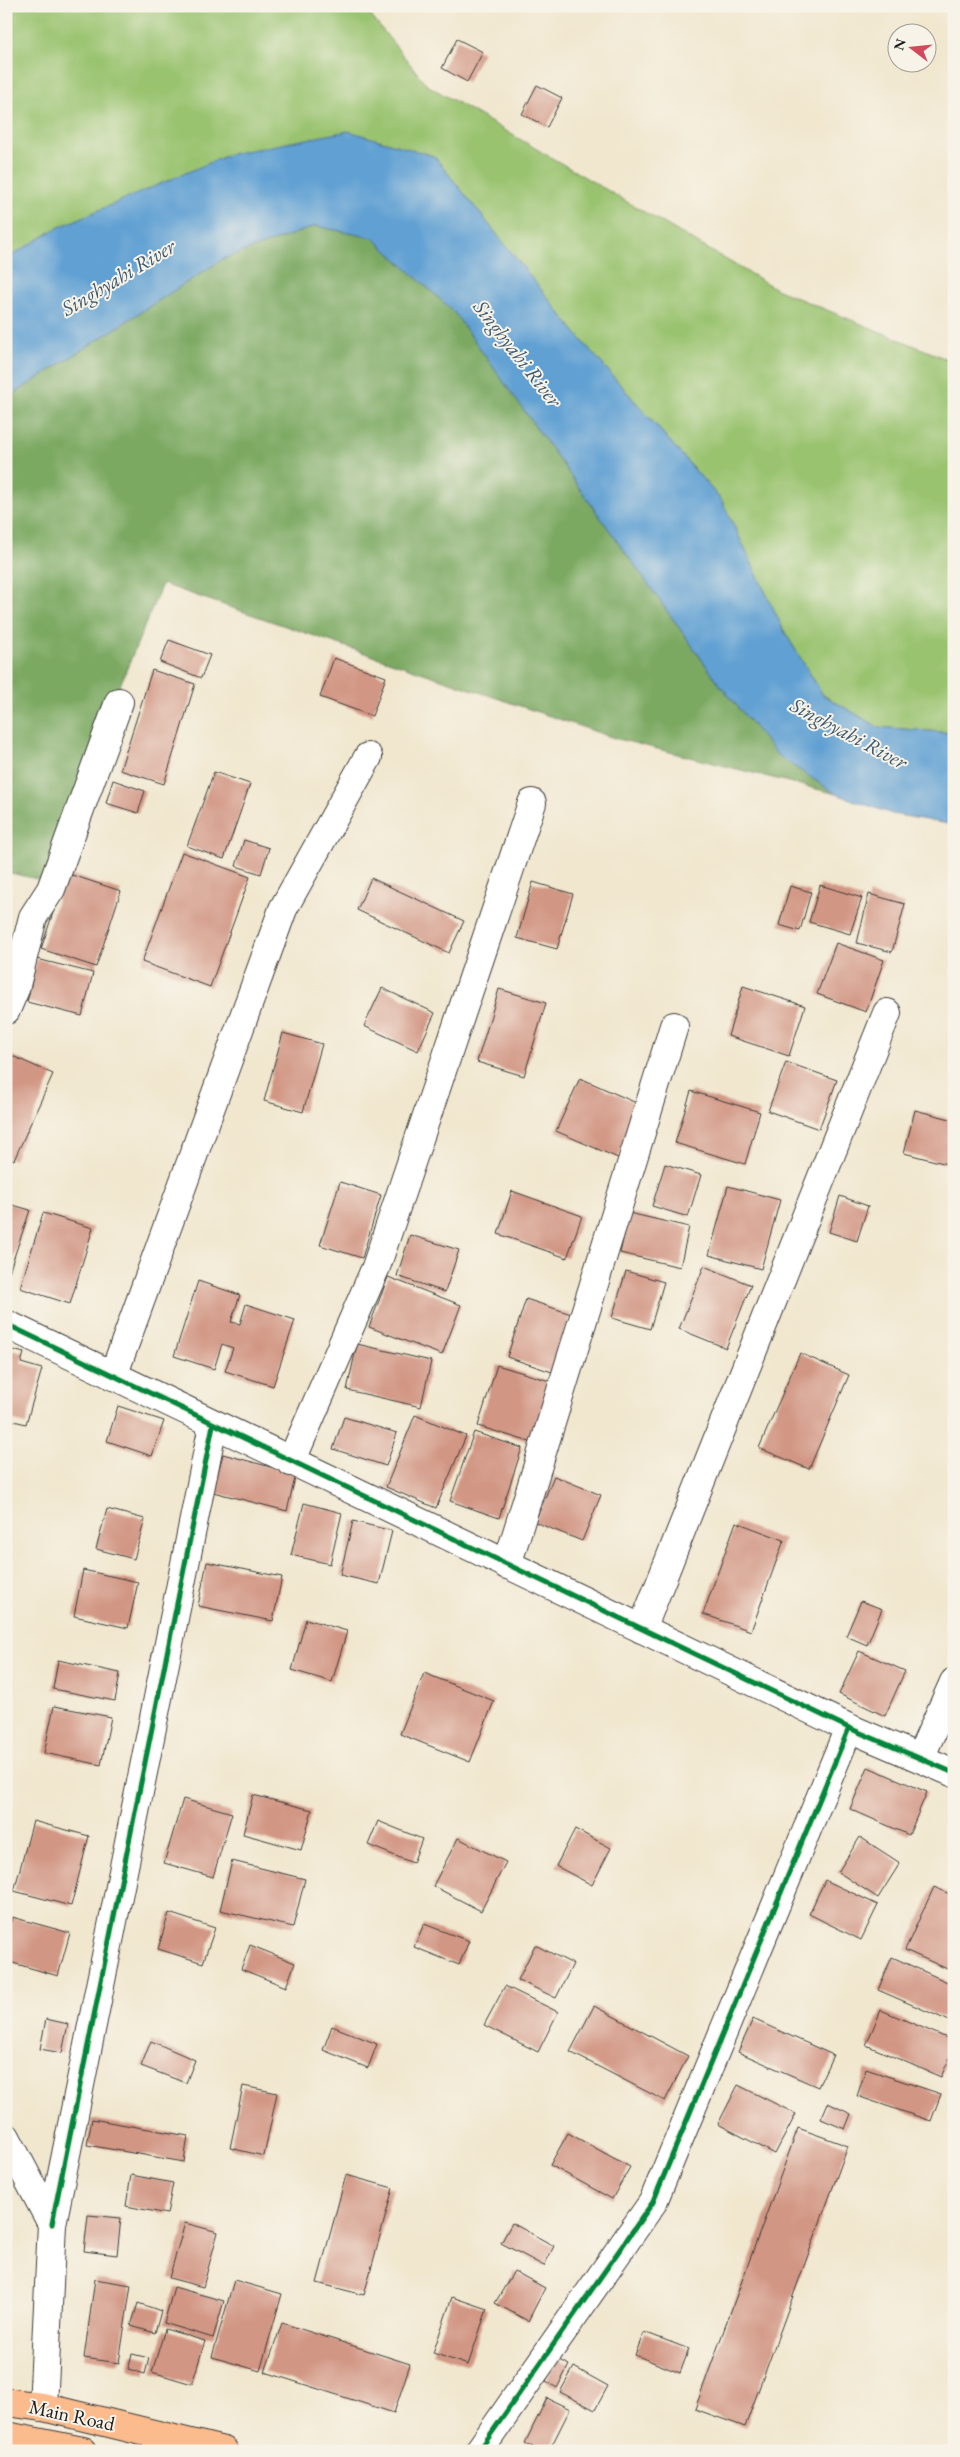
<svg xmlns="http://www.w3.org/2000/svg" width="960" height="2457" font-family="'EB Garamond',serif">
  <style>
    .green { fill: #9ac36f; stroke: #5b7046 }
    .forest { fill: #7ba962; stroke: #4c623f }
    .water { fill: #60a0d3; stroke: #3e5e78 }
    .building { fill: #d29684 }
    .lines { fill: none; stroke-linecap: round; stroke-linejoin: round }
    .minor-casing { stroke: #3c3a37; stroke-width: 30 }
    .major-casing { stroke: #3c3a37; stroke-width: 30 }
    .minor { stroke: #fff; stroke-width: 28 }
    .major { stroke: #fbbb8c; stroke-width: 28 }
    .cycleway-casing { stroke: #f7f3e8; stroke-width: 8 }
    .cycleway { stroke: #00873e; stroke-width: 5 }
    .labels { text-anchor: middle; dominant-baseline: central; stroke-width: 4; stroke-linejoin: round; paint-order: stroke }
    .street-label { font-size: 20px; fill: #1c1c1c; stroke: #f7f3e8 }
    .water-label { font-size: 21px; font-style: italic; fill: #3b576e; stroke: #f7f3e8 }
  </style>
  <rect width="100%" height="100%" fill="#f7f3e8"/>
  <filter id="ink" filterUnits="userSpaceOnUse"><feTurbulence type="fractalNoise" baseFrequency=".02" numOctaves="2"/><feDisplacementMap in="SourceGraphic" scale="10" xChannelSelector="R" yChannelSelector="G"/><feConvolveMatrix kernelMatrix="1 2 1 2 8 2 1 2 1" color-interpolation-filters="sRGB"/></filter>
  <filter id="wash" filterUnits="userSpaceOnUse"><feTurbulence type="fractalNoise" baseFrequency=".0096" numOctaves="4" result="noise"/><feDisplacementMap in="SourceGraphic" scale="20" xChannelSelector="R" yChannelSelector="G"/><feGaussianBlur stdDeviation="1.12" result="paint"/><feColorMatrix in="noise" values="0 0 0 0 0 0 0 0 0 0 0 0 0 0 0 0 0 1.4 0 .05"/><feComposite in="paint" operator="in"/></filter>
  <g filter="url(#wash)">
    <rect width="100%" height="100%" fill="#f1e7cf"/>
    <path class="green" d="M6 6H363L427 85 778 290 954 362V733L878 727 823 695 784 631 722 501 584 343 434 156 57 228 6 259Z"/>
    <path class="forest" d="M316 226 373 238 453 311 720 685 778 756 836 794 614 738 162 584 116 695 46 881 6 872V399L223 259Z"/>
    <path class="water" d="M348 131 434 156 584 343 722 501 784 631 823 695 878 727 954 733V825L892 814 836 794 778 756 720 685 453 311 373 238 316 226 223 259 6 399V259L57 228 230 154Z"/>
    <g id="blocks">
      <g class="building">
        <path d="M457 39 483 52 467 82 442 68Z"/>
        <path d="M537 85 562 98 547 127 522 114Z"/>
        <path d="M169 640 210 655 201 678 160 662Z"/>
        <path d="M334 658 386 677 372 716 320 697Z"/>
        <path d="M152 670 195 684 164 784 120 770Z"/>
        <path d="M214 772 250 784 224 859 187 846Z"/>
        <path d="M113 780 145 791 138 813 106 803Z"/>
        <path d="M244 840 269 848 261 874 236 866Z"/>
        <path d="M182 852 250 877 210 987 142 962Z"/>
        <path d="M66 873 121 891 96 967 41 949Z"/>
        <path d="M371 878 464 921 449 953 357 910Z"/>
        <path d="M533 882 573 894 557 949 517 938Z"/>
        <path d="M820 885 862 898 850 934 809 922Z"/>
        <path d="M790 886 811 892 800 931 779 925Z"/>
        <path d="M869 894 905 904 892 952 857 943Z"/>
        <path d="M836 943 884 960 866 1012 817 994Z"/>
        <path d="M37 959 93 973 82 1016 27 1002Z"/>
        <path d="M743 986 805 1006 789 1056 728 1036Z"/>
        <path d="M382 988 435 1013 418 1051 364 1026Z"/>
        <path d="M499 989 546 1003 524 1076 477 1062Z"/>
        <path d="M283 1033 322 1044 303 1112 264 1101Z"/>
        <path d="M8 1054 53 1074 14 1160 6 1156V1058Z"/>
        <path d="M786 1062 837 1080 819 1129 768 1111Z"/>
        <path d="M580 1078 641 1105 618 1158 556 1131Z"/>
        <path d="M691 1091 760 1112 745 1164 675 1143Z"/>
        <path d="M915 1110 954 1120V1138L947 1164 904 1153Z"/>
        <path d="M665 1164 701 1175 688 1217 652 1206Z"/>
        <path d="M340 1182 381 1195 362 1258 320 1245Z"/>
        <path d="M728 1186 780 1200 761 1269 709 1255Z"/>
        <path d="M512 1191 582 1216 567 1258 498 1234Z"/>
        <path d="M840 1196 868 1206 857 1241 829 1232Z"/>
        <path d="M6 1203 30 1210 7 1278H6Z"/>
        <path d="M43 1213 93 1228 70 1304 20 1288Z"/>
        <path d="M629 1213 689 1227 680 1267 620 1253Z"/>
        <path d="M410 1235 459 1250 445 1292 397 1276Z"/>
        <path d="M704 1266 751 1285 726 1348 679 1329Z"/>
        <path d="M626 1271 664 1282 650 1329 612 1318Z"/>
        <path d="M388 1277 461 1305 442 1355 369 1327Z"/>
        <path d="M198 1281 240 1295 231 1322 240 1324 246 1304 295 1320 273 1386 225 1371 233 1348 222 1344 214 1369 174 1356Z"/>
        <path d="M526 1299 571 1314 552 1372 507 1357Z"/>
        <path d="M357 1344 431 1361 421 1407 347 1390Z"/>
        <path d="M6 1348 24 1353 21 1363 42 1369 26 1424 6 1419Z"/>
        <path d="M800 1353 849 1375 809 1469 759 1448Z"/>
        <path d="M497 1365 553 1382 533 1443 478 1426Z"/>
        <path d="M118 1406 164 1421 152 1456 107 1441Z"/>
        <path d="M415 1415 466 1436 436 1508 386 1487Z"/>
        <path d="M344 1417 397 1433 386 1466 333 1449Z"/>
        <path d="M474 1432 522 1448 499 1518 450 1501Z"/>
        <path d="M223 1454 296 1474 287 1511 213 1492Z"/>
        <path d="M554 1476 601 1495 582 1541 535 1522Z"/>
        <path d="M304 1503 342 1513 330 1564 291 1555Z"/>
        <path d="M107 1509 145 1519 134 1559 96 1549Z"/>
        <path d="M353 1521 392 1531 379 1584 340 1575Z"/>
        <path d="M736 1522 784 1540 751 1631 703 1614Z"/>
        <path d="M207 1562 282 1577 273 1621 198 1606Z"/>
        <path d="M83 1570 138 1582 128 1628 74 1616Z"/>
        <path d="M861 1601 882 1609 867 1645 846 1636Z"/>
        <path d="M306 1619 347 1631 332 1682 292 1670Z"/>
        <path d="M859 1651 905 1671 885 1716 839 1694Z"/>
        <path d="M58 1660 120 1673 115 1701 53 1689Z"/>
        <path d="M424 1673 494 1701 470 1762 400 1734Z"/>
        <path d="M54 1706 111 1717 101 1765 44 1753Z"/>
        <path d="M868 1767 927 1792 909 1835 850 1809Z"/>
        <path d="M253 1795 312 1810 301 1850 243 1834Z"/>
        <path d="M183 1799 232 1813 213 1877 164 1863Z"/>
        <path d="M33 1821 89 1836 71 1906 14 1891Z"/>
        <path d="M378 1821 422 1839 413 1863 368 1845Z"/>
        <path d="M575 1829 611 1848 592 1885 556 1866Z"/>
        <path d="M860 1837 900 1863 878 1898 838 1872Z"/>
        <path d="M458 1838 506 1862 481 1911 433 1886Z"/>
        <path d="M232 1861 305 1879 293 1927 220 1910Z"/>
        <path d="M825 1880 878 1905 861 1940 809 1914Z"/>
        <path d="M934 1887 954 1896V1972L905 1950Z"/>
        <path d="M169 1913 215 1928 203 1963 158 1949Z"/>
        <path d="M12 1917 70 1933 58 1976 6 1961V1939Z"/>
        <path d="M424 1924 469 1941 459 1965 414 1947Z"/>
        <path d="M250 1945 295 1963 286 1987 241 1969Z"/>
        <path d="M535 1945 573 1964 556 1998 518 1980Z"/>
        <path d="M892 1957 954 1985V2023L878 1990Z"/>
        <path d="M505 1986 558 2012 538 2052 484 2025Z"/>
        <path d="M594 2006 688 2056 665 2101 570 2052Z"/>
        <path d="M881 2010 954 2041V2048L941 2077 866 2045Z"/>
        <path d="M46 2019 68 2024 62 2053 40 2049Z"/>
        <path d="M753 2019 833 2055 818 2087 738 2052Z"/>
        <path d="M332 2026 377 2044 368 2068 323 2050Z"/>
        <path d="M151 2041 195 2060 186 2083 141 2066Z"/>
        <path d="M866 2069 941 2094 931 2121 857 2096Z"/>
        <path d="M738 2085 796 2114 775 2154 718 2124Z"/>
        <path d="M243 2086 277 2093 264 2156 230 2148Z"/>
        <path d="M828 2103 851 2114 845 2129 821 2119Z"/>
        <path d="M92 2119 188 2136 184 2162 87 2145Z"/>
        <path d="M798 2128 848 2146 745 2427 695 2409Z"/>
        <path d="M568 2133 630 2167 612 2199 550 2165Z"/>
        <path d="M131 2175 173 2183 167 2214 126 2206Z"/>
        <path d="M346 2175 393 2188 364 2295 317 2283Z"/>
        <path d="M88 2215 121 2218 117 2255 84 2251Z"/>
        <path d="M185 2223 218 2232 203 2287 169 2278Z"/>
        <path d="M512 2223 554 2246 544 2266 501 2243Z"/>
        <path d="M514 2271 545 2288 528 2321 495 2303Z"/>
        <path d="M95 2279 131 2285 119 2363 84 2358Z"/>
        <path d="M234 2280 282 2294 260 2371 212 2357Z"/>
        <path d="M174 2287 224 2301 213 2338 164 2323Z"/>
        <path d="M452 2297 487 2309 468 2365 433 2353Z"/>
        <path d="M138 2303 161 2311 155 2333 131 2326Z"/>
        <path d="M282 2323 410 2364 394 2413 265 2372Z"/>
        <path d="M165 2329 205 2341 192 2384 152 2372Z"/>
        <path d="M644 2332 689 2349 680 2373 635 2355Z"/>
        <path d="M132 2354 149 2358 145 2374 128 2369Z"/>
        <path d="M557 2359 569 2365 557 2388 546 2381Z"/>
        <path d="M574 2367 608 2386 595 2410 560 2392Z"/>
        <path d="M547 2398 570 2409 549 2451H540L525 2443Z"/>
      </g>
    </g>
  </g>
  <g filter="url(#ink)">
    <use href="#blocks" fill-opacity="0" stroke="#3c3a37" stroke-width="1"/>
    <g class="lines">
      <defs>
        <g id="minor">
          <path d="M6 1010 15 989 33 917 51 889 119 702"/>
          <path d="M6 1324 849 1728 954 1773"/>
          <path d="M113 1376 283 909 368 757"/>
          <path d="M291 1462 376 1267 532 803"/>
          <path d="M507 1565 674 1026"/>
          <path d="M642 1629 887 1013"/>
          <path d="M920 1758 954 1682"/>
          <path d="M6 2137 52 2224 43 2407"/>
          <path d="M52 2224 213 1425"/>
          <path d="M479 2451 653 2202 849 1728"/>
        </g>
        <g id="major">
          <path d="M6 2402 43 2407 224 2451"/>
          <path d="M6 2436 83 2451"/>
        </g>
      </defs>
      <use href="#minor" class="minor-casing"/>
      <use href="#major" class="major-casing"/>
      <use href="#minor" class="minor"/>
      <use href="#major" class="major"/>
      <defs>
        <g id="cycleway">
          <path d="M6 1324 849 1728 954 1773"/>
          <path d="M52 2224 213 1425"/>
          <path d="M479 2451 653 2202 849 1728"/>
        </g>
      </defs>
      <use href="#cycleway" class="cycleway-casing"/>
      <use href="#cycleway" class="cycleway"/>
    </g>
  </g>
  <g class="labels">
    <g class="street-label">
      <text transform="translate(72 2415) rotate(12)">Main Road</text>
    </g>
    <g class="water-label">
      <text transform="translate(118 277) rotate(-31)">Singhyahi River</text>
      <text transform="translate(518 353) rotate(52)">Singhyahi River</text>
      <text transform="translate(849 733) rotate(28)">Singhyahi River</text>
    </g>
  </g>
  <rect width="960" height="2457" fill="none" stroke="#f7f3e8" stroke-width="25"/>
  <g transform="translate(912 48) rotate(286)"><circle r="24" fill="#f7f3e8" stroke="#9f9d96"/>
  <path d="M0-4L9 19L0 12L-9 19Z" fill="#d1495b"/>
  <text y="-8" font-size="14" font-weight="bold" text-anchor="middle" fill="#1c1c1c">N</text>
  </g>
</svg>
